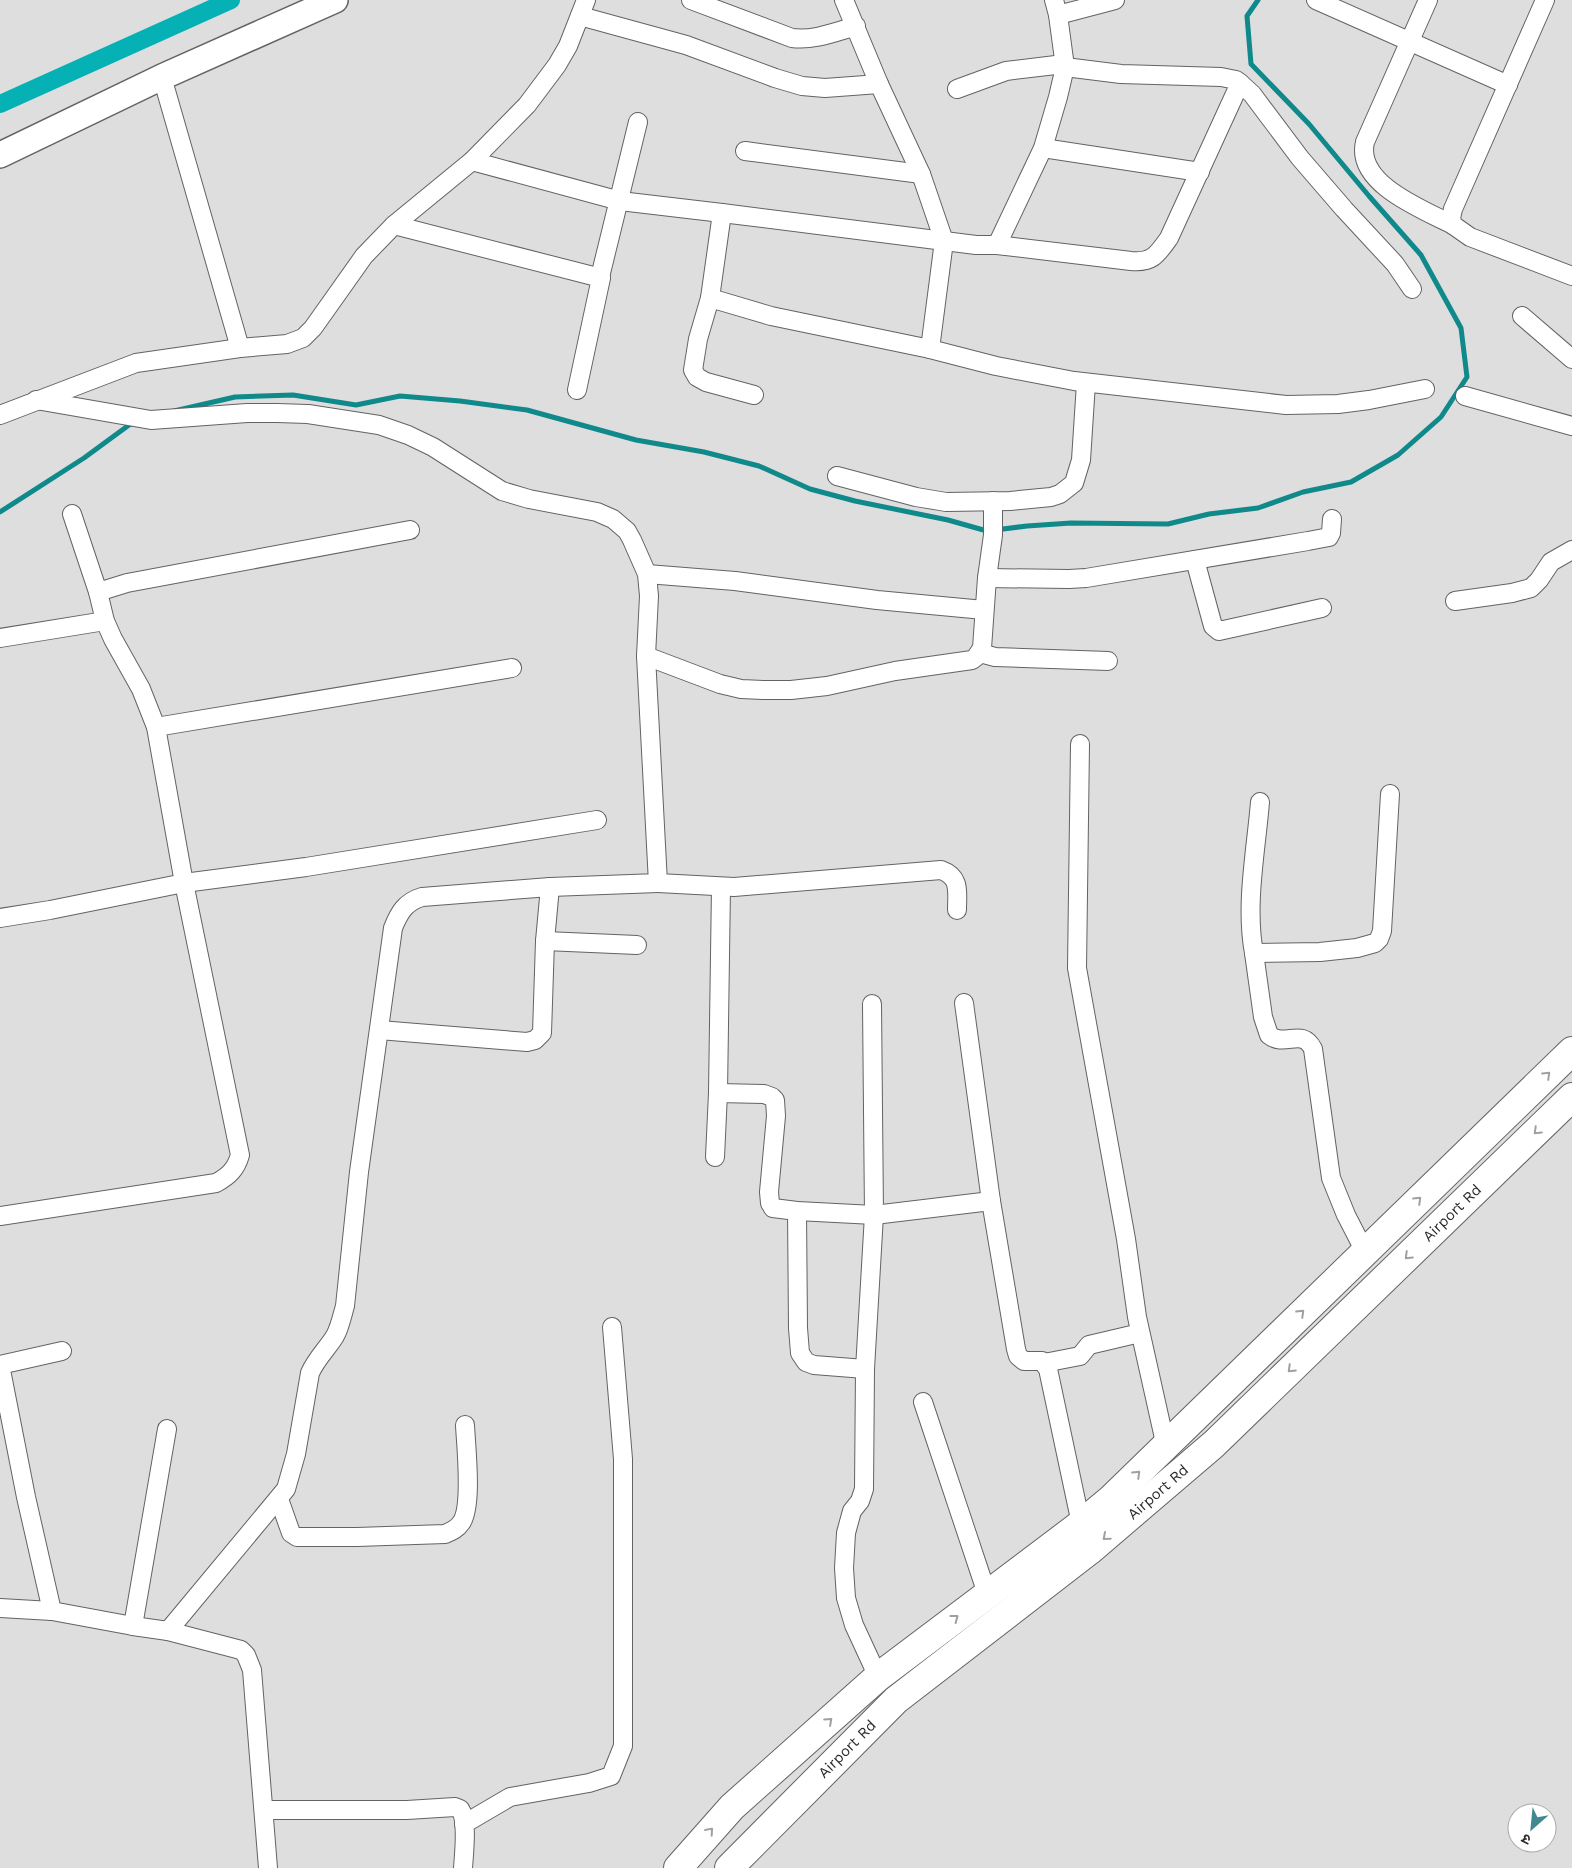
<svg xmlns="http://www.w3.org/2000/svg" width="1572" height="1868" font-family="'Work Sans','Noto Sans Devanagari',sans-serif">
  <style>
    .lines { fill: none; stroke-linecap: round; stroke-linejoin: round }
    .stream { stroke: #10898b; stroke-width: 5 }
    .canal { stroke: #05b1b4; stroke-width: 18 }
    .street-casing { stroke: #636364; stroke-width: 20 }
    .secondary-casing { stroke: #636364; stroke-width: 28 }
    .primary-casing { stroke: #636364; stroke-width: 30 }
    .street { stroke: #fff; stroke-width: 18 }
    .secondary { stroke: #fff; stroke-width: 25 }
    .primary { stroke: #fff; stroke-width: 28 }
    .oneway { stroke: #a0a0a0 }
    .labels { text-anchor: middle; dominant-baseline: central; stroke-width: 4.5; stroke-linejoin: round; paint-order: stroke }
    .street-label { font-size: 15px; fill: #2b2b2c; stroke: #fff }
  </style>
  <rect width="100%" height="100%" fill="#dededf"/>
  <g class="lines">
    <g class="stream">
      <path d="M174 411 235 397 293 395 356 405 400 396 460 401 527 410 636 440 704 452 759 466 810 489 855 501 948 520 987 531 1027 526 1071 523 1168 524 1209 514 1258 508 1303 492 1351 482 1398 455 1441 417 1467 377 1461 328 1421 255 1369 196 1309 124 1251 64 1247 16 1258 0"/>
      <path d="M0 512 84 458 129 425 135 423"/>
    </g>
    <path class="canal" d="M0 104 231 0"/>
    <defs>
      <g id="street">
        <path d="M691 0 792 38C813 41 835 32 856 26"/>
        <path d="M844 0 879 84 921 174 944 241 930 349"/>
        <path d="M1316 0 1508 85"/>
        <path d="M1428 0 1365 142C1355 184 1424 210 1453 225"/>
        <path d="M1545 0 1453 209 1451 218 1453 225 1470 237 1572 276"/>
        <path d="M1058 15 1115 0"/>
        <path d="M580 16 686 45 775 78 802 86 825 88 879 84"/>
        <path d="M162 77 240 348"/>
        <path d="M1240 83 1252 94 1300 158 1344 209 1395 264 1412 289"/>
        <path d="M957 89 1006 71 1064 64"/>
        <path d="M1043 148 1200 172"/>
        <path d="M745 151 921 174"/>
        <path d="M472 161 620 201 722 213 710 298 698 339 693 370 697 377 706 382 754 395"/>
        <path d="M722 213 976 245H997L1131 261C1152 263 1157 255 1169 238L1240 83 1236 80 1221 77 1121 74 1065 67"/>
        <path d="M394 225 601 278 577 390"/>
        <path d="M997 245 1043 148 1058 97 1065 67 1058 15 1054 0"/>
        <path d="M600 277 638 122"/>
        <path d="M710 298 771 316 930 349 996 366 1074 381 1286 405 1338 404 1369 400 1425 389"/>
        <path d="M1522 316 1572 359"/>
        <path d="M1465 396 1572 426"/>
        <path d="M0 415 136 363 240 348 287 344 303 338 313 328 364 256 394 225 472 161 527 105 557 65 568 46 586 0"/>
        <path d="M837 476 916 497 946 502 1010 501 1051 497 1060 494 1074 483 1081 460 1086 383"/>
        <path d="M1195 560 1213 626 1219 631 1322 608"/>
        <path d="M647 574 735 581 877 600 984 610"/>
        <path d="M987 578 1069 579 1086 578 1308 541 1329 537 1331 533 1332 519"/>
        <path d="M98 592 127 583 410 530"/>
        <path d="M1455 601 1512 593 1531 588 1539 580 1551 562 1572 550"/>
        <path d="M0 638 105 621"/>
        <path d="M980 653 995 657 1108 661"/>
        <path d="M646 656 720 684 741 689 763 690H791L827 686 895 671 972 660 976 657 982 648 987 578 993 535V501"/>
        <path d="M156 727 512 668"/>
        <path d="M1080 744 1077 968 1126 1239 1137 1317 1166 1447"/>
        <path d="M1260 802C1256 851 1245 905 1254 953L1320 952 1357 948 1375 943 1379 939 1382 931 1390 794"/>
        <path d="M658 883 734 887 941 870C961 877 957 892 957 910"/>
        <path d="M0 918 50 910 184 883 306 867 597 820"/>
        <path d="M545 941 637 945"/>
        <path d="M1254 953 1263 1017 1269 1035C1285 1048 1302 1027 1313 1049L1331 1178 1346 1215 1365 1252"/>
        <path d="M964 1003 991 1201 1016 1349 1018 1356 1024 1361H1042L1048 1369 1081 1524"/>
        <path d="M872 1004 874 1215 865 1369 864 1489 860 1501 852 1511 846 1533 844 1568 846 1598 854 1625 878 1677"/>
        <path d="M379 1030 527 1042 535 1040 542 1033 545 941 550 887"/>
        <path d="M718 1093 721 887"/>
        <path d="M715 1157 718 1093 764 1094 772 1097 775 1100 776 1116 769 1192 770 1203 773 1208 797 1211 874 1215 991 1201"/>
        <path d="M797 1211 798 1328 800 1353 806 1362 814 1365 865 1369"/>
        <path d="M0 1216 216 1183C229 1176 236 1169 240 1155L184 883 156 727 141 689 113 639 105 621 98 592 72 514"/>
        <path d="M1044 1363 1080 1356 1089 1345 1140 1333"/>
        <path d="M0 1365 26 1497 52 1611 133 1626 168 1631 286 1489 296 1454 310 1373C316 1359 327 1349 335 1336 340 1327 342 1316 345 1306L359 1172 393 928C399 913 405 902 422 897L550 887 658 883 646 656 649 596 647 574 632 540 627 531 613 519 597 512 529 499 502 491 433 447 408 435 379 425 308 414 277 413H247L151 420 36 400"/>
        <path d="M0 1365 62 1351"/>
        <path d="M923 1402 987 1594"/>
        <path d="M279 1499 291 1533 297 1537H357L445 1534C452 1531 457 1529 461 1523 473 1507 466 1447 465 1425"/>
        <path d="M0 1608 52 1611"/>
        <path d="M133 1626 167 1429"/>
        <path d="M168 1631 241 1650 246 1655 252 1670 268 1868"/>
        <path d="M264 1810H407L455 1807 460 1809C468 1820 464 1853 463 1868"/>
        <path d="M464 1824 510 1797 589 1783 611 1776 623 1746V1459L612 1327"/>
      </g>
      <path id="secondary" d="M0 155 162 77 335 0"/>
      <g id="primary">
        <path d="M678 1868 732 1807 878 1677 1081 1524 1111 1499 1572 1051"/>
        <path d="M729 1868 896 1700 1089 1551 1214 1444 1572 1097"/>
      </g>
    </defs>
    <use href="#street" class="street-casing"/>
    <use href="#secondary" class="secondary-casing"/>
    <use href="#primary" class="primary-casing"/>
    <use href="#street" class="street"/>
    <use href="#secondary" class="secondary"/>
    <use href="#primary" class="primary"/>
  </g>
  <defs><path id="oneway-chevron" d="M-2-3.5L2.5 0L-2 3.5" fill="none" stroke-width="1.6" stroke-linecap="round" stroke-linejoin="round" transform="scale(1.25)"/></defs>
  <g class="oneway">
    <use href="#oneway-chevron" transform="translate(1547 1075) rotate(-44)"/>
    <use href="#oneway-chevron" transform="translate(1537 1131) rotate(136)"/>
    <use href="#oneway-chevron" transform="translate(1418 1200) rotate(-44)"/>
    <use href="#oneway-chevron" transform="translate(1408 1256) rotate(136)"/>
    <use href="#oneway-chevron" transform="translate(1301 1313) rotate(-44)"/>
    <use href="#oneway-chevron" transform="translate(1291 1369) rotate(136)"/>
    <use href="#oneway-chevron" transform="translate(1137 1474) rotate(-44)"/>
    <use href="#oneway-chevron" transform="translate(1106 1537) rotate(139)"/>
    <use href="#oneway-chevron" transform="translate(955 1618) rotate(-37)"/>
    <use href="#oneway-chevron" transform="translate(829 1721) rotate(-42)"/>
    <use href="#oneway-chevron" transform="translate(710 1831) rotate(-49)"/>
  </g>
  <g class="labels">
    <g class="street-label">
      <text transform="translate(1452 1213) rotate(-44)">Airport Rd</text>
      <text transform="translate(1158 1492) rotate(-41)">Airport Rd</text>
      <text transform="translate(847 1749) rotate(-45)">Airport Rd</text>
    </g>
  </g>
  <g transform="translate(1532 1828) rotate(207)"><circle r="24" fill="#ffffff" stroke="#aaaaab"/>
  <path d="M0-4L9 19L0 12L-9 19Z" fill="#418990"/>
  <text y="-8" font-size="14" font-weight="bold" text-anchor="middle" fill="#2b2b2c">उ</text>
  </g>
</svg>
